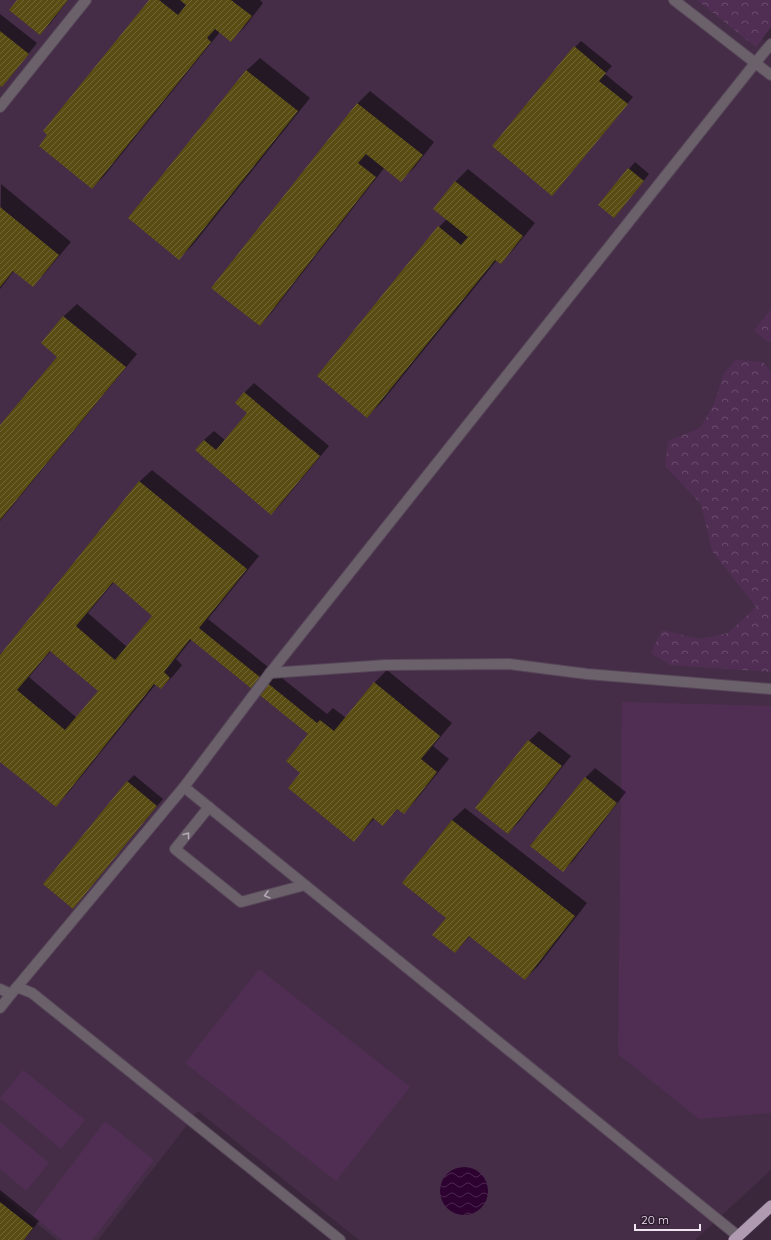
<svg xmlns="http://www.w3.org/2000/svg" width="771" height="1240" font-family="Quicksand,sans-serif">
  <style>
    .built { fill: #452d47 }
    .green { fill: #502e54 }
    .forest { fill: url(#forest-crowns) }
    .water { fill: url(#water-waves) }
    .shadow { fill: #0007; fill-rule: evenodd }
    .building { fill: url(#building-hatch); fill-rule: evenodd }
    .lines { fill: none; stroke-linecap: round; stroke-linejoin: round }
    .service-casing { stroke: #574558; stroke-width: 12 }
    .minor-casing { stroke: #574558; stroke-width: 12 }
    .trunk-casing { stroke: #574558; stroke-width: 12 }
    .service { stroke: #6a616b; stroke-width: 10 }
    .minor { stroke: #6a616b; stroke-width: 10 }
    .trunk { stroke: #b09ab2; stroke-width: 11 }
    .oneway { stroke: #b4a9b5 }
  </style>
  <defs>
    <pattern id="forest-crowns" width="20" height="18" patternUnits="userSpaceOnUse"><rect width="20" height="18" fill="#502e54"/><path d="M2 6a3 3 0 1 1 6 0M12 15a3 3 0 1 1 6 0" fill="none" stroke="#6a4c6d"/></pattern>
    <pattern id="water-waves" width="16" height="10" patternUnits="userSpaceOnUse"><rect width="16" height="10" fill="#2d0231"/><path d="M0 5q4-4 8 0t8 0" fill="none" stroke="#4c274f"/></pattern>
    <pattern id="building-hatch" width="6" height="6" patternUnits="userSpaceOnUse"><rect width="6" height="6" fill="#594d13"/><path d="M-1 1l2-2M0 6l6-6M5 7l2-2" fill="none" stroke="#716636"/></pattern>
  </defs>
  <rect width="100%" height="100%" fill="#3a273b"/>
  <path class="built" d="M0 0H714L771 46V1170L695 1240H359L198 1111 98 1240H57L0 1194Z"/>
  <g class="green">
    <path d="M622 702 771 706V1113L699 1119 618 1054Z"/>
    <path d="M259 969 410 1087 336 1181 185 1063Z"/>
    <path d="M23 1070 85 1120 61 1149 0 1098Z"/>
    <path d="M105 1121 154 1160 92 1240H62L33 1216Z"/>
    <path d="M0 1122 49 1163 26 1191 0 1169Z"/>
  </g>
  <g class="forest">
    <path d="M697 0H771V27L756 47Z"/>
    <path d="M771 309V342H768L754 331Z"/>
    <path d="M735 360 763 362 771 372V672L670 665 651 653 662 630 700 639 728 633 756 607 712 551 701 504 665 466 668 441 700 428 714 404 724 373Z"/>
  </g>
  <circle class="water" cx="464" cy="1191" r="24"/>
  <g class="shadow">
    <path d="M18 0H68L50 24 40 33Z"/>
    <path d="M150 0H260L263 3 244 28 231 40 220 32 104 176 92 188Z"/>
    <path d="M0 14 37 43 11 76 1 86 0 85Z"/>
    <path d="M581 41 612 66 605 74 633 97 558 188 575 47Z"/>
    <path d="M260 58 310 98 192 246 179 258 129 218 247 70Z"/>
    <path d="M370 91 434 142 414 168 401 180 385 167 272 312 260 325 357 104Z"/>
    <path d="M635 162 649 174 620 210 629 169Z"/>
    <path d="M468 169 535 223 513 250 501 263 497 260 380 404 367 416 439 227 447 219 434 208 456 181Z"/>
    <path d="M1 184 71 242 45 273 33 286 14 271 0 289Z"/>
    <path d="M77 304 137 354 0 521V427L58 356 42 343 64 316Z"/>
    <path d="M254 383 329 446 281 504 271 514 204 440 214 431 225 440 248 413 244 393Z"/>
    <path d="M152 470 259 556 208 619 327 714 333 708 346 718 374 683 387 670 452 723 433 746 449 759 416 800 404 812 399 808 383 824 375 818 354 840 302 773 309 734 192 639 176 659 182 665 174 675 161 688 156 684 68 793 56 805 0 761V656L139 482ZM114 582 154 616 127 647 88 613ZM51 651 99 691 77 718 29 677Z"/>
    <path d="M539 731 571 756 518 823 508 833 476 807 529 741Z"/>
    <path d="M595 768 626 792 573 861 563 871 532 846 586 777Z"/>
    <path d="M134 775 163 799 73 907 127 782Z"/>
    <path d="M465 808 587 903 538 966 525 979 470 936 455 952 447 918 403 883 452 820Z"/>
    <path d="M0 1190 39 1221 24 1240H0Z"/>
  </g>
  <g class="building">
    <path d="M17 0H68L40 35 9 10Z"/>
    <path d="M149 0H159L178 15 186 5 180 0H231L252 16 231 42 215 29 207 38 211 42 92 189 39 146 47 135 43 131Z"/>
    <path d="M0 31 29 54 2 87 0 86Z"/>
    <path d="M574 46 606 73 599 81 628 104 552 196 492 146Z"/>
    <path d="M246 70 298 111 179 260 128 218Z"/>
    <path d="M357 103 423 155 401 182 366 154 358 163 376 177 260 326 211 288Z"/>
    <path d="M628 168 644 181 614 218 598 205Z"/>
    <path d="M455 181 523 236 501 264 495 260 367 418 317 376 438 226 461 245 468 237 433 209Z"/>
    <path d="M0 207 59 255 33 287 13 271 0 287Z"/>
    <path d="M63 316 126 367 0 520V425L57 357 41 343Z"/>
    <path d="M244 392 320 456 271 515 195 450 204 440 216 450 247 413 235 403Z"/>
    <path d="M139 481 247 569 199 628 317 723 320 720 334 731 374 682 440 736 421 759 437 772 404 814 397 809 383 826 373 818 354 842 288 788 300 773 286 761 308 734 190 639 164 672 170 678 161 689 154 684 56 807 0 762V655ZM113 582 152 616 115 660 76 626ZM50 651 98 691 65 730 17 690Z"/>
    <path d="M528 740 562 766 508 834 475 808Z"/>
    <path d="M585 777 617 803 563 872 530 846Z"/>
    <path d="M127 781 157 806 73 909 43 884Z"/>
    <path d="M452 820 575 916 525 980 469 936 455 953 432 935 446 918 402 883Z"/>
    <path d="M0 1202 33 1228 24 1240H0Z"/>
  </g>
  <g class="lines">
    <defs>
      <g id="service">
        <path d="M0 107 86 0"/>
        <path d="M184 787 738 1236"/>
        <path d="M209 807 175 849 241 902 305 885"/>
        <path d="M17 987 184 787 270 673 756 62"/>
      </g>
      <g id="minor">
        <path d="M674 0 771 75"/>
        <path d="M756 62 771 44"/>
        <path d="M0 105H1"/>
        <path d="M270 673 386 665 509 664 587 674 771 689"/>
        <path d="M0 989 11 994 17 987 32 993 340 1240"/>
        <path d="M0 1008 11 994"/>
      </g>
      <path id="trunk" d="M734 1240 771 1206"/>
    </defs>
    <use href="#service" class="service-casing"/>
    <use href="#minor" class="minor-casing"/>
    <use href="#trunk" class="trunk-casing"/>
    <use href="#service" class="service"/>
    <use href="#minor" class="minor"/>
    <use href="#trunk" class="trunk"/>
  </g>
  <defs><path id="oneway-chevron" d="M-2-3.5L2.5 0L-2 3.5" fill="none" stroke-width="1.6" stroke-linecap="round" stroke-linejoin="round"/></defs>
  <g class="oneway">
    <use href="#oneway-chevron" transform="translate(187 835) rotate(-52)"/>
    <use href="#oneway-chevron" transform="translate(267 895) rotate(165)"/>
  </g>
  <path d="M635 1224v6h65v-6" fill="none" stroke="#f0e4f1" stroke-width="2"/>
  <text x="641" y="1224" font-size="12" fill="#f0e4f1" stroke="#2f1d31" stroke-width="3" paint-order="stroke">20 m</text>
</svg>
